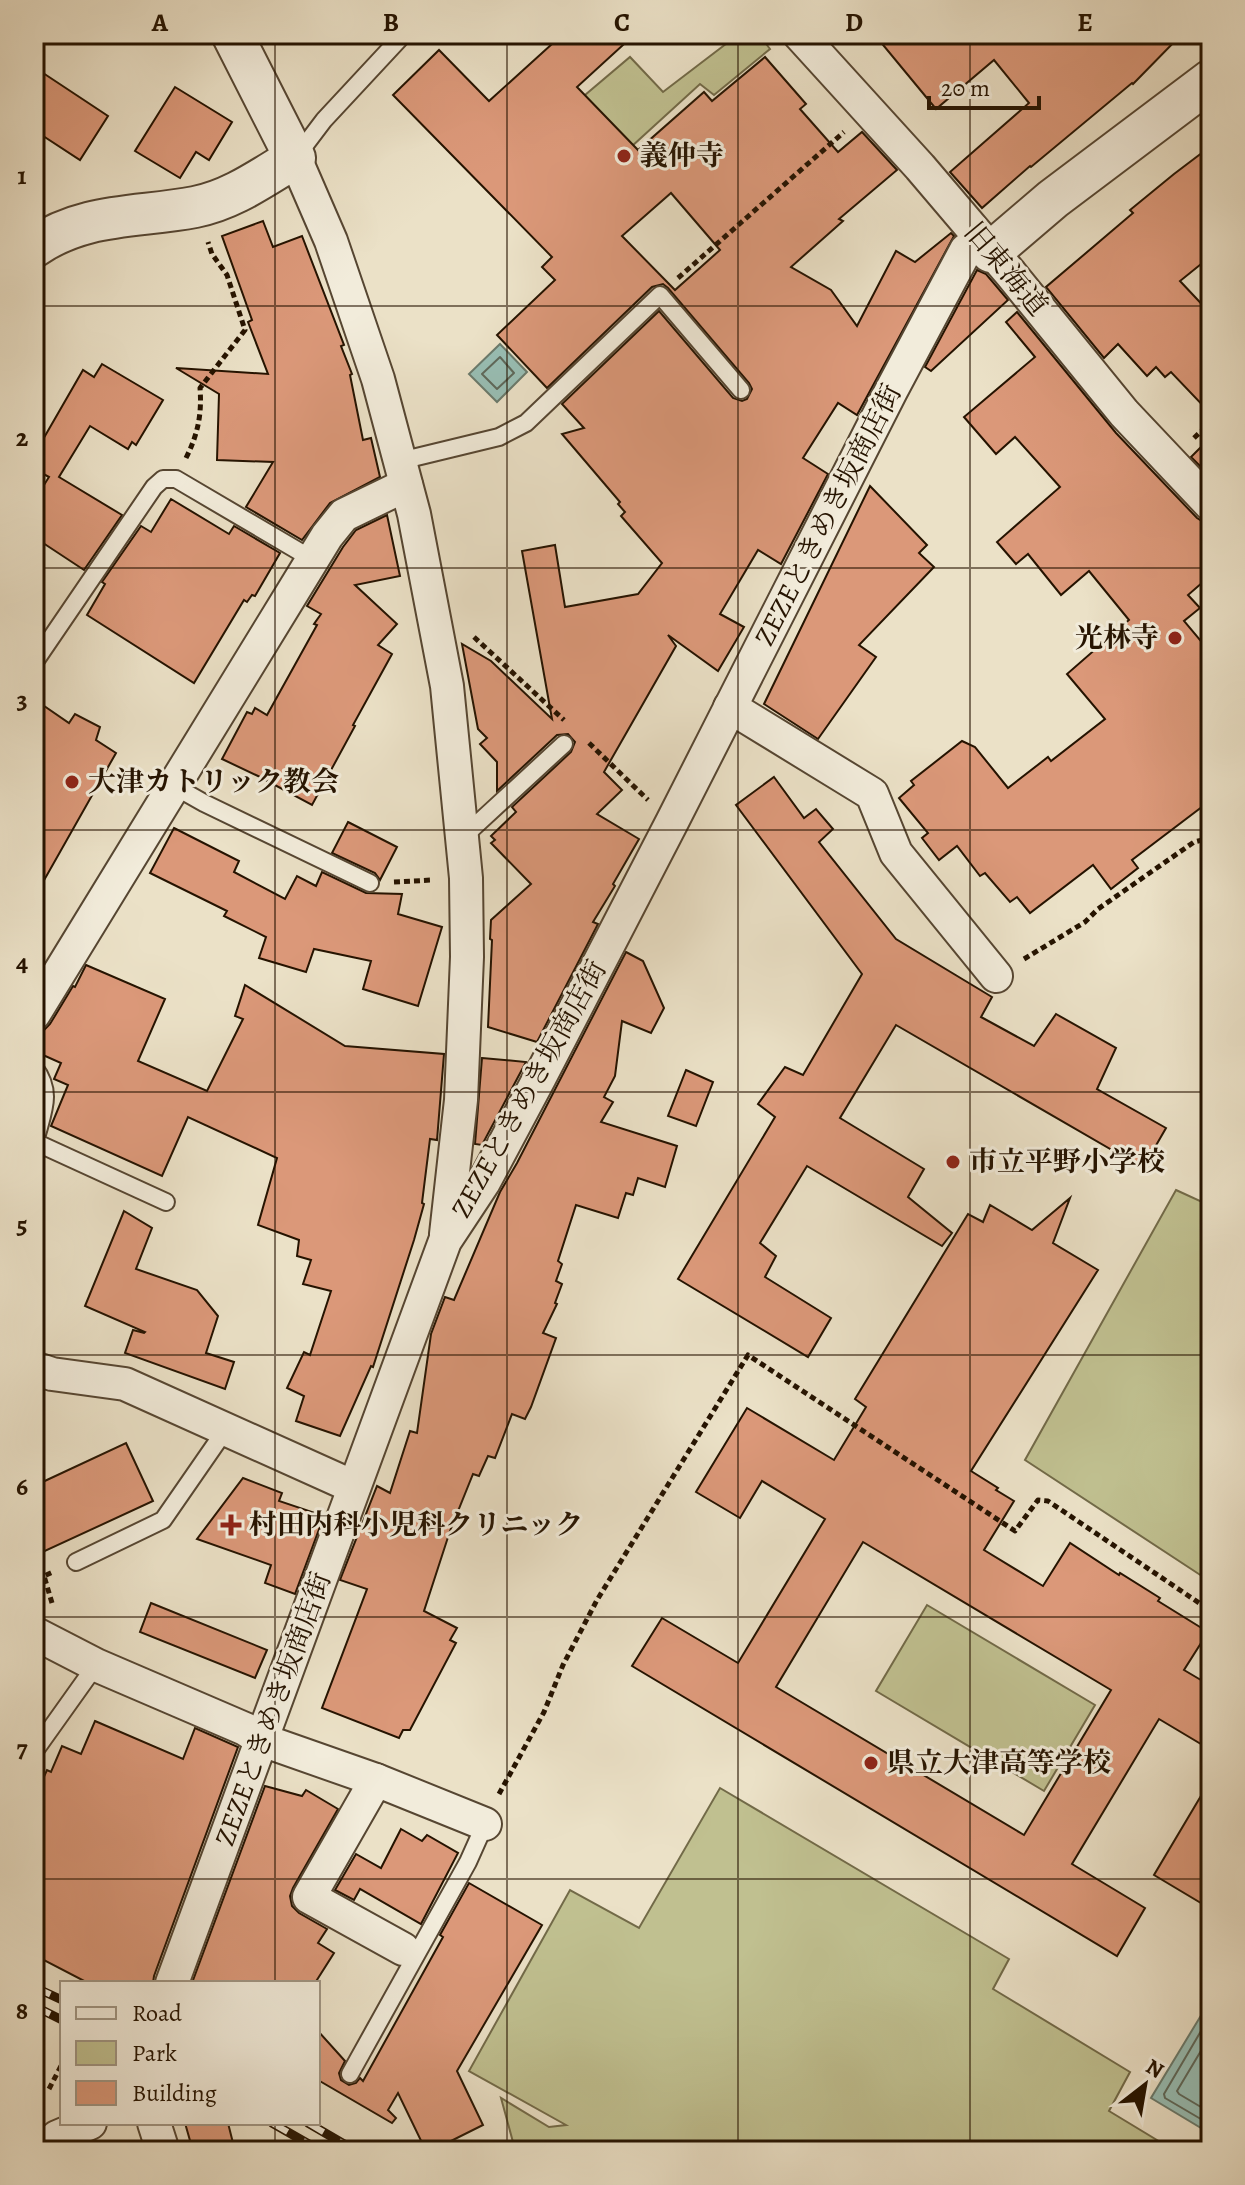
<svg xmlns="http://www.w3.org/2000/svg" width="1245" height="2185" font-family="Alegreya,'Noto Serif JP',serif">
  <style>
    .green { fill: #c0c090; stroke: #726a48; stroke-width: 2 }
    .water { fill: #98beb4; stroke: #6a7a6c; stroke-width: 2 }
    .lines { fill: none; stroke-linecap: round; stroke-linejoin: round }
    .shore { stroke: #5e685a; stroke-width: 2 }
    .building { fill: #db9879; stroke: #251300; stroke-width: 2; fill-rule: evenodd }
    .service-casing { stroke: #564632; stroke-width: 20 }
    .minor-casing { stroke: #564632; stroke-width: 36 }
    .tertiary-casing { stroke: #564632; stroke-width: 44 }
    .path { stroke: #251300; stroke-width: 5; stroke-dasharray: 6 4; stroke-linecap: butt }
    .service { stroke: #f2ecdb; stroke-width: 16 }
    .minor { stroke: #f2ecdb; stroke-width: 32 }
    .tertiary { stroke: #f2ecdb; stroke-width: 40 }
    .rail-casing { stroke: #251300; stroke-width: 9 }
    .rail { stroke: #f2ecdb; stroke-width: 6; stroke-dasharray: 18; stroke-linecap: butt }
    .grid { fill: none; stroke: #251300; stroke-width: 2; stroke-opacity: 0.55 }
    .poi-dot { fill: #8f2418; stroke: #f2ecdb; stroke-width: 3 }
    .labels { text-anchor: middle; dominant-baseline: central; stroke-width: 6; stroke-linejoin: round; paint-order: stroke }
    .poi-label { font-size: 28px; font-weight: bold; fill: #251300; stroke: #f2ecdb; text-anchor: start }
    .street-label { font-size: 28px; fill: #251300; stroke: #f2ecdb }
    .neatline { fill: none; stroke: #251300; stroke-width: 3 }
    .grid-label { font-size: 26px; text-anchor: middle; font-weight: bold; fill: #251300 }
  </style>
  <rect width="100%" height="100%" fill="#ebe1c7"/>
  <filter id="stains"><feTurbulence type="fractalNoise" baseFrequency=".0025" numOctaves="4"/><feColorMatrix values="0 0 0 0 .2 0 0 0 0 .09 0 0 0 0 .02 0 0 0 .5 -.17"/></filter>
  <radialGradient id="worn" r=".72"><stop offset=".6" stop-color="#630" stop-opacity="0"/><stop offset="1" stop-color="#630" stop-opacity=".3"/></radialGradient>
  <g class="green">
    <path d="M739 34H764L761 37 770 49 714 95 700 84 597 178 546 128 630 57 663 92Z"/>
    <path d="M1176 1190 1202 1202 1211 1199V1582L1025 1460Z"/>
    <path d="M927 1605 1095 1705 1044 1791 876 1691Z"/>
    <path d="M720 1788 1009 1959 993 1989 1130 2072 1109 2111 1175 2151H519L513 2142 501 2098 549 2127 566 2125 469 2071 570 1890 639 1928Z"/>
  </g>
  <g class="water">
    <path d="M500 344 527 372 497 402 469 374Z"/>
    <path d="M1211 1999V2134L1151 2098Z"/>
  </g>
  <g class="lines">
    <g class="shore">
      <path d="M500 357 514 373 497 389 482 374Z"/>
      <path d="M1211 2014 1164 2094 1165 2098 1211 2125"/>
      <path d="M1211 2034 1177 2091 1179 2094 1211 2113"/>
    </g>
  </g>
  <g class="building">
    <path d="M563 34H635L577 87 638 150 704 92 712 101 765 57 806 104 800 109 838 152 862 132 897 170 839 219 843 221 791 267 831 290 857 326 896 251 915 262 951 233 954 236 857 415 838 403 803 458 828 474 781 564 758 550 720 614 744 627 718 671 668 635 676 646 604 772 622 790 597 814 639 839 613 884 615 886 593 922 598 924 537 1042 488 1027 492 940 490 939 491 920 531 884 491 843 495 840 491 836 516 812 512 807 571 752 575 742 568 734 557 735 497 791V762L480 744 487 738 478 729 462 644 491 661 552 719 522 551 555 545 565 607 638 594 662 563 621 516 625 512 618 504 620 502 562 434 584 428 562 404 659 311 733 398 742 401 747 399 752 389 749 383 668 288 663 284 652 287 547 388 497 335 555 280 542 267 552 257 393 95 439 50 489 101ZM671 193 720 250 675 290 622 236Z"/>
    <path d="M874 34H1182L1133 84 1132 83 1031 167 1030 166 982 208 950 172 1029 103 994 60 936 109Z"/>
    <path d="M34 67 108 116 80 160 34 130Z"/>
    <path d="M175 87 232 122 209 160 196 152 180 178 135 151Z"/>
    <path d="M1211 146V256L1180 281 1211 314V414L1171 372 1165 377 1156 367 1147 376 1118 344 1104 358 1046 287 1133 213 1130 210 1174 174Z"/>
    <path d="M263 221 273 247 302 236 344 345 341 346 352 374 350 375 363 440 371 438 380 477 330 503 302 540 246 507 273 462 217 460 219 394 176 368 268 374 248 322 252 320 222 236Z"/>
    <path d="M977 270 986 274 1008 300 931 371 925 367Z"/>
    <path d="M1017 312 1116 433 1197 518 1205 523H1211V575L1188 595 1200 608 1184 621 1211 653V800L1132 860 1138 868 1111 889 1093 865 1030 913 1017 897 1010 902 985 873 980 876 957 846 939 860 922 838 928 833 899 798 914 785 911 781 962 741 975 747 1008 788 1048 757 1051 761 1105 719 1067 674 1129 620 1089 571 1061 595 1028 554 1016 564 997 542 1060 487 1015 437 996 454 964 417 1035 357 1006 322Z"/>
    <path d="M102 364 163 400 136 445 132 442 128 449 90 426 59 477 122 515 84 570 34 537V501L49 477 34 469V455L83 370 94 377Z"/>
    <path d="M1211 437V477L1191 457Z"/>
    <path d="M870 486 927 545 919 553 934 567 859 645 876 657 818 739 764 704Z"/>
    <path d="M171 499 229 534 234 526 280 553 255 596 252 595 247 602 244 600 194 683 87 615 105 584 102 582 141 526 151 532Z"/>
    <path d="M387 515 400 576 355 585 397 624 378 645 392 654 353 725 355 726 312 805 258 776 222 759 247 712 252 714 255 708 267 715 317 625 314 624 321 614 307 606 343 547 356 530Z"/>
    <path d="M34 699 69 723 75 714 100 727 96 740 116 753 34 898Z"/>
    <path d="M774 777 804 818 816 809 833 829 819 842 896 939 992 997 981 1017 1034 1046 1056 1014 1116 1048 1097 1089 1166 1128 1143 1168 896 1025 840 1118 924 1169 908 1197 952 1233 942 1246 807 1166 760 1243 776 1256 765 1277 831 1318 808 1357 678 1279 775 1117 758 1104 785 1067 803 1075 862 974 736 805Z"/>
    <path d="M348 822 397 847 380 880 375 873 332 853Z"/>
    <path d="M174 828 239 861 234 872 285 899 297 876 316 886 322 872 366 893 402 894 398 914 442 927 418 1006 363 989 371 961 314 949 306 972 259 958 266 937 224 916 227 911 150 873Z"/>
    <path d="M626 952 643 961 664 1008 651 1033 622 1021 615 1076 604 1097 613 1102 601 1122 677 1146 665 1187 638 1178 633 1195 626 1193 618 1218 576 1205 558 1261 562 1264 556 1281 562 1284 555 1303 557 1304 543 1333 556 1338 531 1407 525 1419 512 1414 495 1458 488 1456 479 1476 473 1474 450 1531 424 1611 457 1628 450 1640 456 1643 410 1730H403L399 1738 322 1708 367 1589 340 1580 377 1486 390 1493 410 1431 417 1433 431 1334 445 1297 454 1300 500 1192 517 1163Z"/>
    <path d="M86 965 165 999 138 1061 207 1091 243 1019 235 1016 245 985 345 1046 444 1054 437 1140 430 1139 422 1203 424 1204 414 1240 373 1367 371 1366 340 1436 296 1421 304 1396 287 1388 304 1352 310 1355 331 1291 303 1284 311 1260 297 1256 299 1240 258 1225 277 1158 188 1117 162 1176 51 1126 68 1085 54 1079 61 1063 34 1051V1033L44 1030 50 1024 73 986 75 987Z"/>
    <path d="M482 1058 526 1062 482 1145 475 1144Z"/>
    <path d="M686 1070 713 1082 696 1126 668 1116Z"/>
    <path d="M1070 1198 1053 1243 1098 1270 971 1471 998 1488 996 1490 1014 1501 984 1550 1043 1586 1070 1543 1119 1575 1120 1573 1160 1598 1158 1601 1208 1632 1184 1670 1211 1686V1750L1159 1719 1072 1864 1145 1908 1117 1956 632 1666 662 1618 738 1663 825 1519 762 1481 740 1518 696 1492 747 1408 834 1460 866 1407 855 1399 968 1214 983 1222 990 1205 1032 1230ZM863 1542 1111 1690 1024 1835 776 1687Z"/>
    <path d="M124 1211 152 1228 136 1269 197 1290 218 1316 206 1353 234 1362 225 1389 125 1353 133 1330 144 1333 145 1332 85 1306Z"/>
    <path d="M126 1443 153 1501 34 1556V1486Z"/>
    <path d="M243 1478 282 1493 279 1501 324 1516 295 1594 265 1583 271 1565 197 1539Z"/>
    <path d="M151 1603 267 1650 255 1678 140 1632Z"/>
    <path d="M95 1721 183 1759 195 1728 238 1747 154 1976 153 1983H88L34 1955V1799L47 1770 51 1772 62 1746 81 1754Z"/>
    <path d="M1211 1779V1909L1154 1875Z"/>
    <path d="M265 1786 302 1796 306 1790 338 1809 293 1888 290 1896 292 1906 299 1913 327 1929 318 1943 334 1953 315 1983H192Z"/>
    <path d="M401 1829 422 1841 427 1835 458 1853 421 1924 360 1889 354 1900 335 1890 356 1854 381 1868Z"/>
    <path d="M469 1883 542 1925 457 2071 483 2125 431 2151H426L398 2093 388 2110 396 2118 392 2123 318 2080V2031L345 2061 339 2073 341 2080 349 2085 356 2083 360 2078 363 2081 443 1937 440 1935Z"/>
    <path d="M185 2123H228L235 2151H193Z"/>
  </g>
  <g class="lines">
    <defs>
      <g id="service">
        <path d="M296 157 324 120 404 34"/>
        <path d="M400 461 499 437 526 423 660 295 741 390"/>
        <path d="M34 663 154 487 163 479H176L312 559"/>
        <path d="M174 786 204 803 370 883"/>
        <path d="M463 837 564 744"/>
        <path d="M34 1067C54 1093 42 1113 35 1142L166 1202"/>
        <path d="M76 1562 163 1520 226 1429"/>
        <path d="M34 1752 96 1665"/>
        <path d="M350 2074 468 1862 485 1824"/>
      </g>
      <g id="minor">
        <path d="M799 34 920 167 1011 274 1124 413 1211 505"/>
        <path d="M295 158 331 241 378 379 414 514 447 686 466 878 467 957 461 1100 446 1234"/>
        <path d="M730 707 872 794 896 853 996 976"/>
        <path d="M34 1014 327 536 344 515 406 485"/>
        <path d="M34 1368 52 1374 125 1384 354 1487"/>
        <path d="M34 1633 96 1665 245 1729 262 1740 376 1780 485 1824"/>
        <path d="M376 1780 309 1897 403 1949"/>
        <path d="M172 1983 445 1241 484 1182 540 1077 672 822 891 391 966 250 980 239"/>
        <path d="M154 2123 163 2151"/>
        <path d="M41 2151 57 2137 90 2123"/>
      </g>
      <g id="tertiary">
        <path d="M34 247C85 212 138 218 195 207 232 200 263 177 295 158L232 34"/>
        <path d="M991 252 1053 199 1211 80"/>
      </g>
    </defs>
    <use href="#service" class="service-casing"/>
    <use href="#minor" class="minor-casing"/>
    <use href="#tertiary" class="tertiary-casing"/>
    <g class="path">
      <path d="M678 278 844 132"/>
      <path d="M1194 438 1211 422"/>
      <path d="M186 458C198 434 202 414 200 388L245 330 227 275 212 254 208 242"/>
      <path d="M474 637 564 720"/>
      <path d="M589 743 648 800"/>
      <path d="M394 882 432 880"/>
      <path d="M1024 959 1085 922 1098 909 1194 842 1211 838"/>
      <path d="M52 1603 44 1576 53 1572"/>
      <path d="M499 1794 544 1712 563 1665 597 1600 748 1355 1015 1531 1038 1500 1048 1501 1211 1611"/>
      <path d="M49 2089 62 2064"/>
      <path d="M34 2093 35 2094"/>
    </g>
    <use href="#service" class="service"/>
    <use href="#minor" class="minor"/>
    <use href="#tertiary" class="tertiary"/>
    <defs>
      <g id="rail">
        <path d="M34 1987 62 2000"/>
        <path d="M34 2006 62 2020"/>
        <path d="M272 2123 321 2151"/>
        <path d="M308 2123 356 2151"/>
      </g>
    </defs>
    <use href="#rail" class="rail-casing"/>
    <use href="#rail" class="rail"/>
  </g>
  <path class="grid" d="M275 34V1983M507 34V2151M738 34V2151M970 34V2151M34 306H1211M34 568H1211M34 830H1211M34 1092H1211M34 1355H1211M34 1617H1211M34 1879H1211M275 2123V2151"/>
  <g class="poi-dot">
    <circle cx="624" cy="156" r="8"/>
    <circle cx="1175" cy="638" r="8"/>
    <circle cx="72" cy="782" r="8"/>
    <circle cx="953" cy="1162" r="8"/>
    <path d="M227 1513h8v8h8v8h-8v8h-8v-8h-8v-8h8z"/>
    <circle cx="871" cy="1763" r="8"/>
  </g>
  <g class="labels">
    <g class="poi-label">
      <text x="640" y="156">義仲寺</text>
      <text x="1159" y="638" text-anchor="end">光林寺</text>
      <text x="88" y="782">大津カトリック教会</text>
      <text x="969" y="1162">市立平野小学校</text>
      <text x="249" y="1525">村田内科小児科クリニック</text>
      <text x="887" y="1763">県立大津高等学校</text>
    </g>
    <g class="street-label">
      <text transform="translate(1006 269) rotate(50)">旧東海道</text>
      <text transform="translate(828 515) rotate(-63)">ZEZEときめき坂商店街</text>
      <text transform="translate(529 1089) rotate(-61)">ZEZEときめき坂商店街</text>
      <text transform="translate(273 1709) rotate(-70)">ZEZEときめき坂商店街</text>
    </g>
  </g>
  <rect width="1245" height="2185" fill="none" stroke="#ebe1c7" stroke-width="88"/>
  <rect x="60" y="1981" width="260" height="144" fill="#f2ecdb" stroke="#a09583" stroke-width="2"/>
  <rect x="76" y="2007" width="40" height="12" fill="#f2ecdb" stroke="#a09583" stroke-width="2"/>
  <text x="132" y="2021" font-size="24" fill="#251300">Road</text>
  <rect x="76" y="2041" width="40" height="24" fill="#c0c090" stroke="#a09583" stroke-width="2"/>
  <text x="132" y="2061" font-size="24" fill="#251300">Park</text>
  <rect x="76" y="2081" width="40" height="24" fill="#db9879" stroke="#a09583" stroke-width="2"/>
  <text x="132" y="2101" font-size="24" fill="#251300">Building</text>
  <g transform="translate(1145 2085) rotate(31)" stroke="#f2ecdb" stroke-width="6" paint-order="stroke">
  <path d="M0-6L14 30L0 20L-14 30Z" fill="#251300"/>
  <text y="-12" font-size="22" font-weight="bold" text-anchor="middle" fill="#251300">N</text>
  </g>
  <path d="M929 96v12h110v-12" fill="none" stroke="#251300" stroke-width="4"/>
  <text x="941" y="96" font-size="24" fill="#251300" stroke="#f2ecdb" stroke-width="6" paint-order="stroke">20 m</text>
  <rect x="44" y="44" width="1157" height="2097" class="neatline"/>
  <g class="grid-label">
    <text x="160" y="31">A</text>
    <text x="391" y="31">B</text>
    <text x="622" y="31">C</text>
    <text x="854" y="31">D</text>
    <text x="1085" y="31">E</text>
    <text x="22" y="184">1</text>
    <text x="22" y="446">2</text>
    <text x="22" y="708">3</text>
    <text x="22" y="971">4</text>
    <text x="22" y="1233">5</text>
    <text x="22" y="1495">6</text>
    <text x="22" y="1757">7</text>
    <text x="22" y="2019">8</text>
  </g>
  <rect width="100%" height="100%" filter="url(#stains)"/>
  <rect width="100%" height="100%" fill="url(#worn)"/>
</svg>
